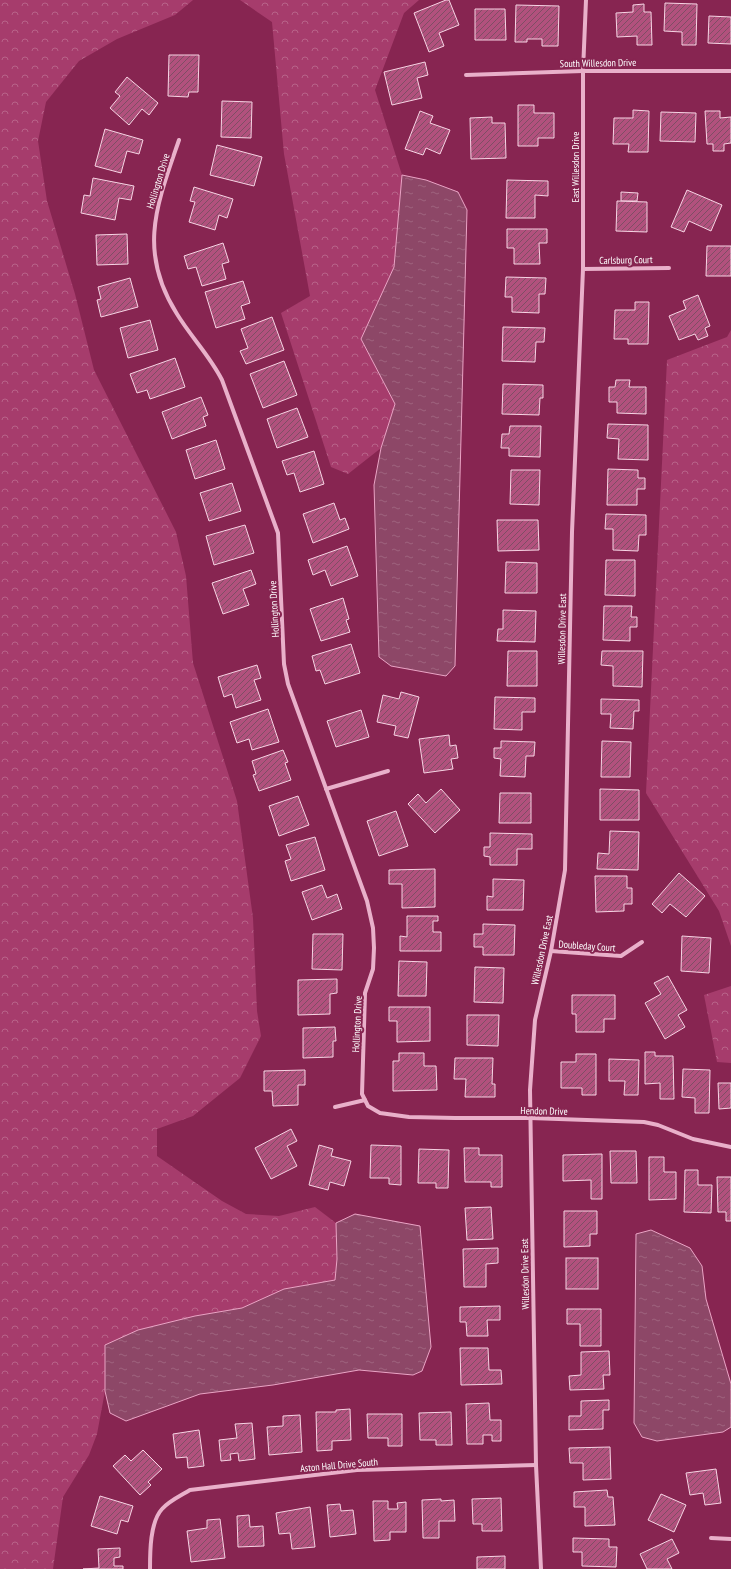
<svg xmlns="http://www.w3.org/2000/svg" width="731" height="1569" font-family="'PT Sans Narrow',sans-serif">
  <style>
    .forest { fill: url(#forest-crowns) }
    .water { fill: url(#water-ripples); stroke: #eaa4c5 }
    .building { fill: url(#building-hatch); stroke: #f7d4e4 }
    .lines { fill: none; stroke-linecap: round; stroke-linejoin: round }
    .minor { stroke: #e9b0ca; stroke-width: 4 }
    .labels { text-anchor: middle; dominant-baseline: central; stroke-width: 4; stroke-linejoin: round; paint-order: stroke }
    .street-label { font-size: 10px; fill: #fff; stroke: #872551 }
  </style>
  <defs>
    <pattern id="forest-crowns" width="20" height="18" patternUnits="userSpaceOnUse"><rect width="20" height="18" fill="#a63c6c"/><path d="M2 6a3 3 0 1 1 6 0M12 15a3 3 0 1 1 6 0" fill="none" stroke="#b86389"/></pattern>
    <pattern id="water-ripples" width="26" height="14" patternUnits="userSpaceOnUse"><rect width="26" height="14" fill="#8d4767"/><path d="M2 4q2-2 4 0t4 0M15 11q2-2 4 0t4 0" fill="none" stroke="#9e637e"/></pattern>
    <pattern id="building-hatch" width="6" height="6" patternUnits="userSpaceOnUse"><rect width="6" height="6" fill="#b1517d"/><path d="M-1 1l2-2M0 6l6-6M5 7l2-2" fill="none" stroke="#7e4e64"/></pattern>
  </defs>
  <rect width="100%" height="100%" fill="#872551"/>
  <g class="forest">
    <path d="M0 0H193L175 15 117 39 79 61 46 102 38 141 47 201 75 294 94 370 176 532 186 576 193 663 237 801 253 918 257 1011 261 1036 240 1078 193 1116 157 1129V1156L222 1201 246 1214 279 1216 315 1207 336 1223 337 1259 336 1280 284 1289 242 1308 195 1316 105 1345V1391L97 1434 89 1455 63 1497 53 1569H0Z"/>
    <path d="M240 0H419L404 13 375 90 402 175 394 267 361 339 395 404 381 448 348 474 331 467 281 313 310 296 284 154 272 22Z"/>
    <path d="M731 330V946L719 911 646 793 667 360 727 337Z"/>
    <path d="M731 986V1063L717 1062 704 995Z"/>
  </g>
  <g class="water">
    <path d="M402 175 426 180 458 192 467 210 455 666 446 676 391 666 379 657 374 485 381 448 395 404 361 339 394 267Z"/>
    <path d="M355 1214 420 1226 431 1347 422 1371 413 1375 359 1370 273 1385 200 1394 126 1421 110 1413 105 1391V1345L138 1330 195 1316 242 1308 284 1289 335 1280 337 1259 336 1223Z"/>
    <path d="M651 1230 690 1248 702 1266 706 1299 731 1384V1427L723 1432 657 1441 642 1437 634 1423 636 1234Z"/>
  </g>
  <g class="building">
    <path d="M446 0H449L459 25 439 33 444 46 429 52 414 13Z"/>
    <path d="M665 3 697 4 696 45H682V32L664 31Z"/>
    <path d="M644 4V12H651L652 45H637V36L617 37 616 13 633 12V5Z"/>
    <path d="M516 5 559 6 558 46H542V39H527V42H515Z"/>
    <path d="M475 9H505L506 40H475Z"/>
    <path d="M709 16 731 17V44L708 43Z"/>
    <path d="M169 55H199L198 92H189L188 97 168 96Z"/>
    <path d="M425 62 428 75 417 78 422 98 392 105 384 72Z"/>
    <path d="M127 77 158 103 149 115 142 109 129 125 110 108 120 96 115 92Z"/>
    <path d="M222 101 252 102 251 138 221 137Z"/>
    <path d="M518 105H534V113H554V138H538V146H518Z"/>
    <path d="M633 110 649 111 648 152H628L629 144H613L614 118H633Z"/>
    <path d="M420 111 433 116 430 123 450 130 440 154 426 148 423 155 405 149Z"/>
    <path d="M705 111H720V118L731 117V143L724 144V151H713V144H707Z"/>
    <path d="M661 112 696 113 695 142 660 141Z"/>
    <path d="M492 117V123H505L506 158 471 159 470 118Z"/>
    <path d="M105 129 143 140 139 154 127 151 121 173 95 166Z"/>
    <path d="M217 145 262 157 254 186 210 175Z"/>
    <path d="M93 178 134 186 131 200 119 198 115 220 81 213 84 195 90 196Z"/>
    <path d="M507 180 548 181V196L535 195V218H506Z"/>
    <path d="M194 187 233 199 227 218 219 215 215 230 189 222 195 202 190 201Z"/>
    <path d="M687 190 722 205 711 231 689 221 684 232 671 227Z"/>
    <path d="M621 192 638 193 637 201H621Z"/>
    <path d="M617 201 647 202V232L616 231Z"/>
    <path d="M507 229H547V243H539L540 264H514V248H507Z"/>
    <path d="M127 234 128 264 97 265 96 235Z"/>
    <path d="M223 243 229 262 222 264 226 279 202 286 196 267 188 269 184 256Z"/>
    <path d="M707 246H731V276H706Z"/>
    <path d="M506 277 546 278 545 294H539V313L512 312V297H505Z"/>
    <path d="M130 278 138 307 101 317 97 300 101 299 98 287Z"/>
    <path d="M243 281 250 303 241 306 245 319 216 328 205 292Z"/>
    <path d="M698 295 710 326 705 328 708 336 698 340 695 334 679 340 669 316 686 309 683 301Z"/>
    <path d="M635 302H649L648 344H628V339H614L615 310H635Z"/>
    <path d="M272 317 284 350 246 364 240 351 248 348 241 329Z"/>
    <path d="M150 320 158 350 128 358 120 328Z"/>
    <path d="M503 327 545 328 544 342H536L535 362 502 361Z"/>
    <path d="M175 358 185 387 150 399 147 390 137 393 130 374Z"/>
    <path d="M284 361 297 395 263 408 250 374Z"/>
    <path d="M616 380H630L629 387H646V414L617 413V402H609V387H615Z"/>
    <path d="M503 384 543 385V398H540L539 415 502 414Z"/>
    <path d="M201 397 208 415 203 417 206 426 172 439 162 412Z"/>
    <path d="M297 408 308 437 277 448 267 419Z"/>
    <path d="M608 424 648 425V460L618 459 619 439 607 438Z"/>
    <path d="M510 426H541L540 457 509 456V448H501L502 434H509Z"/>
    <path d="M216 440 225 469 195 479 186 450Z"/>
    <path d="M314 451 324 484 300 492 294 473 287 475 282 461Z"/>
    <path d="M608 469 638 470V478H645V489H637V505H607Z"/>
    <path d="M511 470H540L539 505 510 504Z"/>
    <path d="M232 483 241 511 209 521 200 493Z"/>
    <path d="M334 503 340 520 345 518 349 529 313 543 303 514Z"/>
    <path d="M606 514 646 515V535H639L638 551 613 550V529H605Z"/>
    <path d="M497 520H538L539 550 498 551Z"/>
    <path d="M245 525 254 553 214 565 206 536Z"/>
    <path d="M347 546 358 576 331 586 325 570 313 575 308 560Z"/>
    <path d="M606 560H635V596L605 595Z"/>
    <path d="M506 562 537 563V593H505Z"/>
    <path d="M251 570 256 584 243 589 249 605 223 614 212 583Z"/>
    <path d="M343 598 349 619 346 620 350 632 321 641 310 609Z"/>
    <path d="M604 606H632L631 617H637V627H630V641L603 640Z"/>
    <path d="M503 610 536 611 535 642 497 641 498 629H503Z"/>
    <path d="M351 644 360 673 325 684 320 670 316 671 312 656Z"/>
    <path d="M508 651H537V686H507Z"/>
    <path d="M602 651H643L642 687 613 686V666L601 665Z"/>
    <path d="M257 665 261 678 254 680 261 700 236 708 232 694 224 697 218 677Z"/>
    <path d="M401 692 419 697 408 738 394 735 396 726 377 722 383 695 399 699Z"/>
    <path d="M495 697 535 698V712H522V730L494 729Z"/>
    <path d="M601 699 639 700V711H634L633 729 610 728 611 714H601Z"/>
    <path d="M268 709 279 742 252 750 249 739 237 743 230 722Z"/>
    <path d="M361 710 369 737 336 747 327 721Z"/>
    <path d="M449 735 450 746 456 745 458 758 451 759 453 769 424 773 419 739Z"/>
    <path d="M501 741 535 742 534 756H526L525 777 500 776 501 759 494 758V748H501Z"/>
    <path d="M602 741 631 742 630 777H601Z"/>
    <path d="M283 750 288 762 285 763 291 780 259 791 253 775 256 774 252 761Z"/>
    <path d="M441 789 460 810 435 833 408 804 418 794 426 803Z"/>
    <path d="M600 789 639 790V820H600Z"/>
    <path d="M500 793H531V823H499Z"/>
    <path d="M298 796 309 825 279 836 269 806Z"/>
    <path d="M396 811 408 846 379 856 367 821Z"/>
    <path d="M610 831 639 832 638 870 597 869 598 853 609 854Z"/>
    <path d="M490 833 532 834V849H517V865H490V857L484 856V847H490Z"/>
    <path d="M315 837 325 870 291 881 285 861 291 859 286 845Z"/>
    <path d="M435 869V907L402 908V884H389V870Z"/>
    <path d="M679 873 705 896 686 917 670 904 662 913 652 904Z"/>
    <path d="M595 876H627V888H632V904H624V911L596 912Z"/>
    <path d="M493 879 524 880 523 910H487V896L493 897Z"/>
    <path d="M322 885 327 898 337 894 342 909 312 920 302 892Z"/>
    <path d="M407 916H438V921H433V932H441V951H400V936L407 937Z"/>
    <path d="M483 924 515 925 514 955H483V947H474V934H483Z"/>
    <path d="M313 934H343L342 970 312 969Z"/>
    <path d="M682 936 711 938 709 973 681 971Z"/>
    <path d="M399 961 427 962 426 996H398Z"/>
    <path d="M475 967 504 968 503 1003 474 1002Z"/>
    <path d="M668 976 687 1010 678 1015 685 1027 665 1039 645 1003 661 994 654 983Z"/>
    <path d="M337 979V993L330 994V1014L298 1015V980Z"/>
    <path d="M572 995H615V1019H604V1032H576V1014H572Z"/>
    <path d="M389 1007H430V1041L397 1042V1021H389Z"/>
    <path d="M467 1015H499L498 1046 467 1045Z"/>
    <path d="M335 1027 336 1041H333V1057L303 1058V1028Z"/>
    <path d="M645 1052H655V1056H673L674 1099H660V1083L645 1084Z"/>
    <path d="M399 1053H424V1066H436L437 1090 393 1091V1061H399Z"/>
    <path d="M576 1054H596V1095H582V1088H561V1062H576Z"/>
    <path d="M455 1058H493L492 1084H495V1097H465L466 1079H454Z"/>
    <path d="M609 1059 639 1060 638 1095H624L625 1081H609Z"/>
    <path d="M683 1069 710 1070 709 1113H695V1098L682 1097Z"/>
    <path d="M305 1070V1085H298V1105L273 1106 272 1091H264V1071Z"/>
    <path d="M718 1083H731V1108L719 1109Z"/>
    <path d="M291 1129 297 1141 287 1146 297 1166 271 1179 255 1148Z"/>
    <path d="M319 1145 333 1149 331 1156 351 1161 344 1186 330 1182 328 1190 309 1185Z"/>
    <path d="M371 1145 401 1146V1185L389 1184V1178H370Z"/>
    <path d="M464 1148H479V1155H502V1187H491V1182H465Z"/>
    <path d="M419 1149 449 1150 448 1188H436V1183H418Z"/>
    <path d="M610 1151H636L637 1183H611Z"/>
    <path d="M602 1154V1199H591V1180L563 1181V1155Z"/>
    <path d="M649 1157H664V1172H676V1199L649 1200Z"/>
    <path d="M685 1170H698V1185H712L711 1213 684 1212Z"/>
    <path d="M717 1177H731V1221H726V1212H718Z"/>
    <path d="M491 1207 493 1239 467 1240 465 1208Z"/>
    <path d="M564 1211H597V1234H590V1246L564 1247Z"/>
    <path d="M498 1248V1263L486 1264V1287H464L463 1249Z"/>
    <rect x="566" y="1258" width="32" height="31"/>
    <path d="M500 1306V1320H487L488 1336H467L466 1322H460V1307Z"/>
    <path d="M567 1309H601V1346H580V1324H567Z"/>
    <path d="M460 1348H488L489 1370H501L502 1384 461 1385Z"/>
    <path d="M609 1351 610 1375H603L604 1389 570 1390 569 1376 581 1375V1352Z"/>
    <path d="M609 1400V1410H603V1429L569 1430V1416H581V1401Z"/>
    <path d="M489 1403 490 1420H501V1441H492V1435H483V1444H467L466 1404Z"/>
    <path d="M350 1409 351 1440 332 1441V1450L317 1451 316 1412H336V1410Z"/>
    <path d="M451 1412 452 1445H436V1440H420L419 1413Z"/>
    <path d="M367 1414H402V1446H388V1438H368Z"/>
    <path d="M300 1415 302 1452 269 1455 267 1427 283 1426V1416Z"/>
    <path d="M252 1423 255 1459 239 1461 238 1453 230 1454 231 1460 221 1461 219 1440 237 1438 235 1424Z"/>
    <path d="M199 1430 204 1466 188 1468 187 1457 176 1458 173 1434Z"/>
    <path d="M610 1447 611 1479 583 1480V1463H570L569 1448Z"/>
    <path d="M143 1450 162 1469 148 1482 151 1485 140 1495 113 1466 125 1455 131 1461Z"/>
    <path d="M716 1469 721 1503 705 1505 703 1493 690 1495 686 1473Z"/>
    <path d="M607 1490 608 1497H613L615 1525 585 1526V1507H574V1492Z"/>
    <path d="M661 1494 686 1505 674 1532 648 1520Z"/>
    <path d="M100 1496 133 1506 128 1522 121 1520 117 1534 91 1526Z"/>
    <path d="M501 1498 502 1531H482V1524H473L472 1499Z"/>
    <path d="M441 1499V1501L454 1500 455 1521H439V1538H423L422 1500Z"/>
    <path d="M373 1501H388V1509H398L397 1503 406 1502V1532H390V1540L374 1541Z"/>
    <path d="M340 1504 341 1511 353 1510 356 1534 330 1537 327 1505Z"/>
    <path d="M310 1507 315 1547 292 1549 290 1533 279 1534 276 1513Z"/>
    <path d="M249 1515 250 1527 263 1526 264 1546 238 1547 237 1516Z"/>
    <path d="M220 1519 225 1558 191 1562 187 1531 207 1528V1520Z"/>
    <path d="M573 1538 609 1539V1547H617L616 1567 582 1566V1552H573Z"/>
    <path d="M672 1539 679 1553 667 1559 672 1569H647L640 1554Z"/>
    <path d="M120 1548V1557L114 1558V1566H123V1569H83L99 1568 98 1549Z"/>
    <path d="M505 1556V1569H477V1557Z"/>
  </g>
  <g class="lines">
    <g class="minor">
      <path d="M466 75 583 71H731"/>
      <path d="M179 140C157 204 137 251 177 314 191 337 210 356 222 380L278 533 284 664 288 684 367 901 373 928 374 948 373 969 365 993 362 1094 368 1106 380 1113 409 1117 455 1118H530L644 1122 658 1125 693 1139 731 1147"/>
      <path d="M583 269 669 268"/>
      <path d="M326 789 388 771"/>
      <path d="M551 951 621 956 642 942"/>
      <path d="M335 1107 365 1100"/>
      <path d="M711 1538 731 1539"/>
      <path d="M150 1569C150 1552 150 1522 162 1509 169 1501 180 1496 190 1490L357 1470 536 1465"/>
      <path d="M541 1569 536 1465 530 1090 535 1020 551 951 565 870 572 532 583 269V71L586 0"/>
    </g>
  </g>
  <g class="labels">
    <g class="street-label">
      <text transform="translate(598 63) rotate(-1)">South Willesdon Drive</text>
      <text transform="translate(575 167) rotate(-90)">East Willesdon Drive</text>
      <text transform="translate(158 181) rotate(-73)">Hollington Drive</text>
      <text transform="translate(626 260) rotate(-1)">Carlsburg Court</text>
      <text transform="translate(274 609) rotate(-93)">Hollington Drive</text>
      <text transform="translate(562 629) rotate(-89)">Willesdon Drive East</text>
      <text transform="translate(587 946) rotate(4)">Doubleday Court</text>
      <text transform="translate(542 950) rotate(-78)">Willesdon Drive East</text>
      <text transform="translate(357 1024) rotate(-87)">Hollington Drive</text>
      <text transform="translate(544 1111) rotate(1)">Hendon Drive</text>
      <text transform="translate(525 1274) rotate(-91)">Willesdon Drive East</text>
      <text transform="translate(339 1465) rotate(-5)">Aston Hall Drive South</text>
    </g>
  </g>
</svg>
